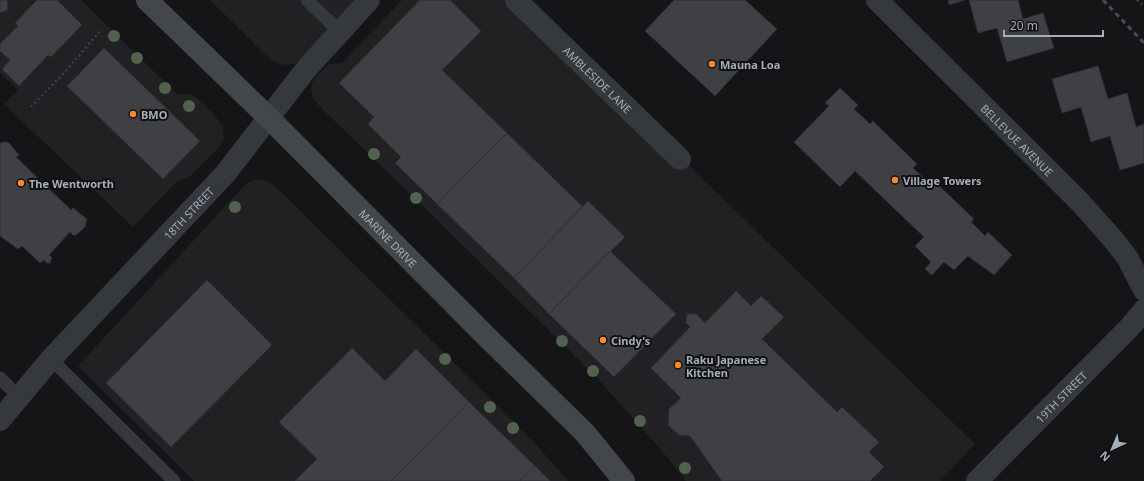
<svg xmlns="http://www.w3.org/2000/svg" width="1144" height="481" font-family="'Noto Sans',sans-serif">
  <style>
    .built { fill: #212124 }
    .building { fill: #3f4044; stroke: #2f2f33 }
    .lines { fill: none; stroke-linecap: round; stroke-linejoin: round }
    .path { stroke: #3b3f43; stroke-width: 2.5; stroke-dasharray: 2 3; stroke-linecap: butt }
    .service { stroke: #35383c; stroke-width: 13 }
    .minor { stroke: #35383c; stroke-width: 22 }
    .tertiary { stroke: #35383c; stroke-width: 22 }
    .secondary { stroke: #43474c; stroke-width: 22 }
    .rail { stroke: #484c51; stroke-width: 3; stroke-dasharray: 5 4; stroke-linecap: butt }
    .tree { fill: #51634f }
    .poi-dot { fill: #fa8829; stroke: #101012; stroke-width: 1.5 }
    .labels { text-anchor: middle; dominant-baseline: central; stroke-width: 4; stroke-linejoin: round; paint-order: stroke }
    .poi-label { font-size: 11px; font-weight: bold; fill: #a6afb7; stroke: #101012; text-anchor: start }
    .street-label { font-size: 11px; fill: #a6afb7; stroke: #101012 }
  </style>
  <rect width="100%" height="100%" fill="#151517"/>
  <g class="built">
    <path d="M0 0H81L177 94H192L211 111 223 126 224 140 220 146 189 177 176 182 133 227 4 104 18 90 0 73Z"/>
    <path d="M210 0H358L301 59 294 64 285 65 277 63 271 60Z"/>
    <path d="M402 0H519L975 444 940 481H686L662 451 600 381 427 210 319 106 313 98 311 89 313 81 318 75 329 64 342 63Z"/>
    <path d="M258 179 267 181 278 189 534 442 568 481H194L78 366 240 190 249 182Z"/>
  </g>
  <g class="building">
    <path d="M0 0H7L8 3 7 10 0 13Z"/>
    <path d="M37 0H57L82 25 51 57 48 55 19 86 2 69 10 60 0 51V44L18 26 15 23Z"/>
    <path d="M420 0H450L481 31 442 70 507 133 437 204 395 163 401 157 368 124 374 117 339 83Z"/>
    <path d="M674 0H745L777 29 715 96 645 31Z"/>
    <path d="M948 0H965L949 5Z"/>
    <path d="M969 0H1018L1023 19 1043 13 1054 48 1007 62 997 28 978 33Z"/>
    <path d="M104 48 200 141 163 179 67 86Z"/>
    <path d="M1098 66 1108 99 1127 93 1136 127 1144 124V163L1120 170 1110 136 1091 142 1081 107 1062 113 1052 79Z"/>
    <path d="M840 88 858 105 854 109 870 124 873 121 917 164 913 168 928 182 932 179 974 219 971 222 985 236 988 232 1012 255 994 275 968 256 954 270 944 262 932 275 925 269 931 262 915 246 924 237 855 171 840 187 794 142 829 106 825 103Z"/>
    <path d="M507 133 583 207 514 278 437 204Z"/>
    <path d="M2 142H6L9 143 19 155 16 157 71 210 73 208 87 219 85 227 76 235H73L70 232 49 255 52 258 50 263H47L44 260 40 263 22 246 18 249 0 236V144Z"/>
    <path d="M588 201 625 237 549 314 514 278Z"/>
    <path d="M610 251 676 314 614 377 549 314Z"/>
    <path d="M207 280 272 345 171 447 106 383Z"/>
    <path d="M736 291 751 306 761 296 784 317 762 339 837 412 842 407 879 442 869 452 884 467 870 481H722L690 436 679 435 668 425 669 409 681 398 651 368 690 327 686 323 687 314H696L705 323Z"/>
    <path d="M352 348 385 381 416 349 469 402 391 481H295L317 459 279 422Z"/>
    <path d="M469 402 535 466 520 481H391Z"/>
    <path d="M535 466 550 481H520Z"/>
  </g>
  <g class="lines">
    <g class="path">
      <path d="M1137 0 1144 7"/>
      <path d="M31 107 64 73 100 31"/>
    </g>
    <g class="service">
      <path d="M307 0 339 31"/>
      <path d="M51 359 174 481"/>
      <path d="M0 378 19 397"/>
    </g>
    <g class="minor">
      <path id="s1" d="M516 0 680 159"/>
      <path id="s2" d="M0 420 51 359 225 174 307 68 369 0"/>
      <path id="s3" d="M977 481 1129 328 1144 310"/>
    </g>
    <path class="tertiary" id="s4" d="M877 0 1078 200 1112 238 1127 257 1144 290"/>
    <path class="secondary" id="s5" d="M147 0 269 118 487 337 585 433 624 481"/>
    <path class="rail" d="M1103 0 1144 43"/>
  </g>
  <g class="tree">
    <circle cx="114" cy="36" r="6"/>
    <circle cx="137" cy="58" r="6"/>
    <circle cx="165" cy="88" r="6"/>
    <circle cx="189" cy="106" r="6"/>
    <circle cx="374" cy="154" r="6"/>
    <circle cx="416" cy="198" r="6"/>
    <circle cx="235" cy="207" r="6"/>
    <circle cx="562" cy="341" r="6"/>
    <circle cx="445" cy="359" r="6"/>
    <circle cx="593" cy="371" r="6"/>
    <circle cx="490" cy="407" r="6"/>
    <circle cx="640" cy="421" r="6"/>
    <circle cx="513" cy="428" r="6"/>
    <circle cx="685" cy="468" r="6"/>
  </g>
  <g class="poi-dot">
    <circle cx="712" cy="64" r="4"/>
    <circle cx="133" cy="114" r="4"/>
    <circle cx="895" cy="180" r="4"/>
    <circle cx="21" cy="183" r="4"/>
    <circle cx="603" cy="340" r="4"/>
    <circle cx="678" cy="365" r="4"/>
  </g>
  <g class="labels">
    <g class="poi-label">
      <text x="720" y="64">Mauna Loa</text>
      <text x="141" y="114">BMO</text>
      <text x="903" y="180">Village Towers</text>
      <text x="29" y="183">The Wentworth</text>
      <text x="611" y="340">Cindy's</text>
      <text x="686" y="359">Raku Japanese<tspan x="686" dy="13">Kitchen</tspan></text>
    </g>
    <g class="street-label">
      <text stroke="none"><textPath href="#s1" startOffset="114">AMBLESIDE LANE</textPath></text>
      <text stroke="none"><textPath href="#s4" startOffset="198">BELLEVUE AVENUE</textPath></text>
      <text stroke="none"><textPath href="#s2" startOffset="280">18TH STREET</textPath></text>
      <text stroke="none"><textPath href="#s5" startOffset="339">MARINE DRIVE</textPath></text>
      <text stroke="none"><textPath href="#s3" startOffset="119">19TH STREET</textPath></text>
    </g>
  </g>
  <g transform="translate(1112 449) rotate(224)" stroke="#101012" stroke-width="3" paint-order="stroke">
  <path d="M0-3L7 15L0 10L-7 15Z" fill="#a6afb7"/>
  <text y="-6" font-size="11" font-weight="bold" text-anchor="middle" fill="#a6afb7">N</text>
  </g>
  <path d="M1004 30v6h99v-6" fill="none" stroke="#a6afb7" stroke-width="2"/>
  <text x="1010" y="30" font-size="12" fill="#a6afb7" stroke="#101012" stroke-width="3" paint-order="stroke">20 m</text>
</svg>
